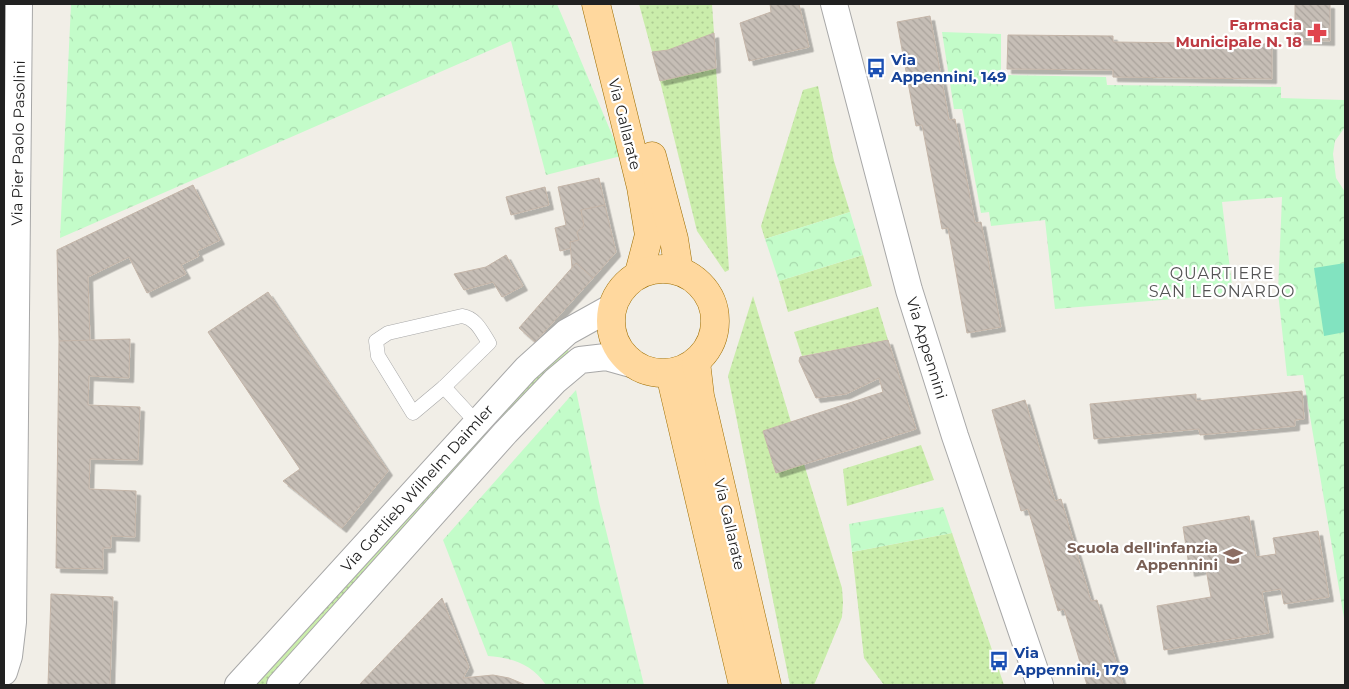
<svg xmlns="http://www.w3.org/2000/svg" width="1349" height="689" font-family="Montserrat,sans-serif">
  <style>
    .grass { fill: url(#grass-dots) }
    .park { fill: url(#park-crowns) }
    .pitch { fill: #82e3c0 }
    .building { fill: url(#building-back-hatch); stroke: #c4b5a8; filter: url(#shadow) }
    .lines { fill: none; stroke-linecap: round; stroke-linejoin: round }
    .lane-casing { stroke: #a8a8a8; stroke-width: 15 }
    .street-casing { stroke: #a8a8a8; stroke-width: 28 }
    .primary-casing { stroke: #9d6d00; stroke-width: 29 }
    .lane { stroke: #fff; stroke-width: 14 }
    .street { stroke: #fff; stroke-width: 26 }
    .primary { stroke: #ffd89e; stroke-width: 28 }
    .labels { text-anchor: middle; dominant-baseline: central; stroke-width: 4.5; stroke-linejoin: round; paint-order: stroke }
    .health-label { font-size: 15px; font-weight: bold; fill: #be3a42; stroke: #fff; text-anchor: end }
    .transit-label { font-size: 15px; font-weight: bold; fill: #164399; stroke: #fff; text-anchor: start }
    .street-label { font-size: 15px; fill: #212121; stroke: #fff }
    .education-label { font-size: 15px; font-weight: bold; fill: #785e54; stroke: #fff; text-anchor: end }
    .neighbourhood-label { font-size: 16px; letter-spacing: 1px; fill: #545454; stroke: #fff }
  </style>
  <defs>
    <pattern id="grass-dots" width="8" height="8" patternUnits="userSpaceOnUse" patternTransform="scale(1.25)"><rect width="8" height="8" fill="#caedab"/><path d="M2 2h.1M6 6h.1" fill="none" stroke="#adcb93" stroke-width="1.8" stroke-linecap="round"/></pattern>
    <pattern id="park-crowns" width="20" height="18" patternUnits="userSpaceOnUse" patternTransform="scale(1.25)"><rect width="20" height="18" fill="#c3fcc9"/><path d="M2 6a3 3 0 1 1 6 0M12 15a3 3 0 1 1 6 0" fill="none" stroke="#a7d8ac"/></pattern>
    <pattern id="building-back-hatch" width="6" height="6" patternUnits="userSpaceOnUse" patternTransform="scale(1.25)"><rect width="6" height="6" fill="#c6beb6"/><path d="M-1 5l2 2M0 0l6 6M5-1l2 2" fill="none" stroke="#aaa39c"/></pattern>
    <filter id="shadow"><feDropShadow dx="4.5" dy="4.5" stdDeviation="0" flood-color="#0004"/></filter>
  </defs>
  <rect width="100%" height="100%" fill="#f1eee7"/>
  <g class="grass">
    <path d="M639 4H712L714 33 668 50 652 52Z"/>
    <path d="M716 68 729 270 725 272 697 231 660 81Z"/>
    <path d="M818 86 834 161 850 212 765 239 761 226 803 90Z"/>
    <path d="M863 255 872 286 788 312 779 281Z"/>
    <path d="M753 296 791 422 763 431 776 473 804 464 842 588 843 602 842 617 814 685H790L728 376Z"/>
    <path d="M878 307 888 340 802 356 794 332Z"/>
    <path d="M567 345 569 354 501 419 499 415Z"/>
    <path d="M485 430 493 435 266 685H249Z"/>
    <path d="M921 445 934 480 847 506 843 469Z"/>
    <path d="M952 533 1004 685H884L864 658 852 552Z"/>
  </g>
  <g class="park">
    <path d="M71 4H557L621 156 546 175 511 41 60 238Z"/>
    <path d="M942 32 1001 34V75L1106 77 1107 85 1281 87V98L1345 100V127L1335 141 1333 154 1336 178 1345 192V624L1303 375 1287 376 1278 292 1282 197 1222 202 1233 294 1055 309 1045 220 991 226 989 212 981 213 962 109H954Z"/>
    <path d="M850 212 863 255 779 281 765 239Z"/>
    <path d="M576 390 599 502 644 685H546C532 664 512 658 488 656L443 540Z"/>
    <path d="M943 507 952 533 852 552 849 524Z"/>
  </g>
  <path class="pitch" d="M1345 263V332L1324 336 1314 268Z"/>
  <g class="building">
    <path d="M770 4H799L809 47 749 61 740 23 771 12Z"/>
    <path d="M1295 4H1330V41L1295 40Z"/>
    <path d="M930 16 949 120 955 119 975 223 981 222 1001 327 967 333 948 228 942 229 922 125 916 126 897 22Z"/>
    <path d="M714 33 716 68 660 81 652 52 668 50Z"/>
    <path d="M1008 35 1113 36V42L1272 44V79L1113 77V70L1007 69Z"/>
    <path d="M599 178 605 205 581 210 584 226 577 232 579 240 570 242 572 248 560 251 555 228 566 225 558 187Z"/>
    <path d="M193 185 220 240 197 251 199 256 181 265 186 274 147 293 129 257 88 277 90 341H59L57 250Z"/>
    <path d="M545 187 549 205 511 215 506 197Z"/>
    <path d="M605 205 616 252 593 278 576 263 572 268 570 242 579 240 577 232 584 226 581 210Z"/>
    <path d="M506 255 523 286 502 297 493 282 464 290 454 274 486 267Z"/>
    <path d="M576 263 593 278 535 342 519 328Z"/>
    <path d="M268 292 388 471 342 528 283 481 300 469 208 332Z"/>
    <path d="M130 339 129 378 89 376 88 405 140 407 138 460 90 459 89 489 136 491 135 537 111 536V548H103V569L56 568 59 341Z"/>
    <path d="M888 340 916 429 776 473 763 431 883 392 879 378 846 394 816 398 799 361 800 357Z"/>
    <path d="M1302 391 1304 419 1295 420V426L1200 435 1199 429 1094 439 1090 404 1196 394V401Z"/>
    <path d="M1025 400 1055 501 1061 499 1091 601 1097 600 1123 685H1087L1064 609 1058 611 1028 509 1021 511 992 410Z"/>
    <path d="M1249 516 1256 557 1276 554 1273 538 1318 531 1329 597 1284 604 1281 589 1262 592 1269 633 1164 650 1157 606 1211 597 1206 569 1190 572 1183 527Z"/>
    <path d="M51 594 113 597 110 685H48Z"/>
    <path d="M442 598 469 667 463 678 493 675 509 678 526 685H359Z"/>
  </g>
  <g class="lines">
    <defs>
      <g id="lane">
        <path d="M462 316C476 318 482 332 489 343L444 387 413 413 378 356 376 341 388 333Z"/>
        <path d="M444 387 477 423"/>
      </g>
      <g id="street">
        <path d="M834 4 909 290 955 436 1040 685"/>
        <path d="M4 672 9 656 13 622 19 4"/>
        <path d="M238 685 526 369 567 332 612 307"/>
        <path d="M280 685 506 432 555 381 580 360 606 357 631 364"/>
      </g>
      <g id="primary">
        <path d="M596 4 641 187 649 235 639 273"/>
        <path d="M652 156 674 239 679 271"/>
        <circle cx="663" cy="321" r="52"/>
        <path d="M696 362 700 396 767 685"/>
        <path d="M670 374 743 685"/>
      </g>
    </defs>
    <use href="#lane" class="lane-casing"/>
    <use href="#street" class="street-casing"/>
    <use href="#primary" class="primary-casing"/>
    <use href="#lane" class="lane"/>
    <use href="#street" class="street"/>
    <use href="#primary" class="primary"/>
  </g>
  <defs>
    <symbol id="pharmacy-bare" viewBox="-9 -9 18 18"><path d="M-2-6h4v4h4v4h-4v4h-4v-4h-4v-4h4Z" fill="#e0444e" stroke="#fff" stroke-width="2.5" paint-order="stroke"/></symbol>
    <symbol id="bus-bare" viewBox="-9 -9 18 18"><path d="M-5-6H5V4H4V6H2V4H-2V6H-4V4H-5ZM-3.5-4V0h7V-4ZM-3.5 1.2v1.5H-2V1.2ZM2 1.2v1.5H3.5V1.2Z" fill="#1a4fb4" stroke="#fff" stroke-width="2.5" paint-order="stroke"/></symbol>
    <symbol id="school-bare" viewBox="-9 -9 18 18"><path d="M0-5L7-2L0 1L-7-2ZM-4 1L0 2.5L4 1V4Q0 6-4 4Z" fill="#8d6e63" stroke="#fff" stroke-width="2.5" paint-order="stroke"/></symbol>
  </defs>
  <g fill-rule="evenodd">
    <use href="#pharmacy-bare" x="1303" y="19" width="28" height="28"/>
    <use href="#bus-bare" x="862" y="54" width="28" height="28"/>
    <use href="#school-bare" x="1219" y="542" width="28" height="28"/>
    <use href="#bus-bare" x="985" y="647" width="28" height="28"/>
  </g>
  <g class="labels">
    <g class="health-label">
      <text x="1302" y="24">Farmacia<tspan x="1302" dy="17">Municipale N. 18</tspan></text>
    </g>
    <g class="transit-label">
      <text x="891" y="59">Via<tspan x="891" dy="17">Appennini, 149</tspan></text>
      <text x="1014" y="652">Via<tspan x="1014" dy="17">Appennini, 179</tspan></text>
    </g>
    <g class="street-label">
      <text transform="translate(625 124) rotate(76)">Via Gallarate</text>
      <text transform="translate(18 143) rotate(-89)">Via Pier Paolo Pasolini</text>
      <text transform="translate(927 348) rotate(73)">Via Appennini</text>
      <text transform="translate(417 488) rotate(-48)">Via Gottlieb Wilhelm Daimler</text>
      <text transform="translate(730 524) rotate(77)">Via Gallarate</text>
    </g>
    <g class="education-label">
      <text x="1218" y="547">Scuola dell'infanzia<tspan x="1218" dy="17">Appennini</tspan></text>
    </g>
    <g class="neighbourhood-label">
      <text x="1222" y="273">QUARTIERE<tspan x="1222" dy="18">SAN LEONARDO</tspan></text>
    </g>
  </g>
  <rect width="1349" height="689" fill="none" stroke="#212121" stroke-width="10"/>
</svg>
